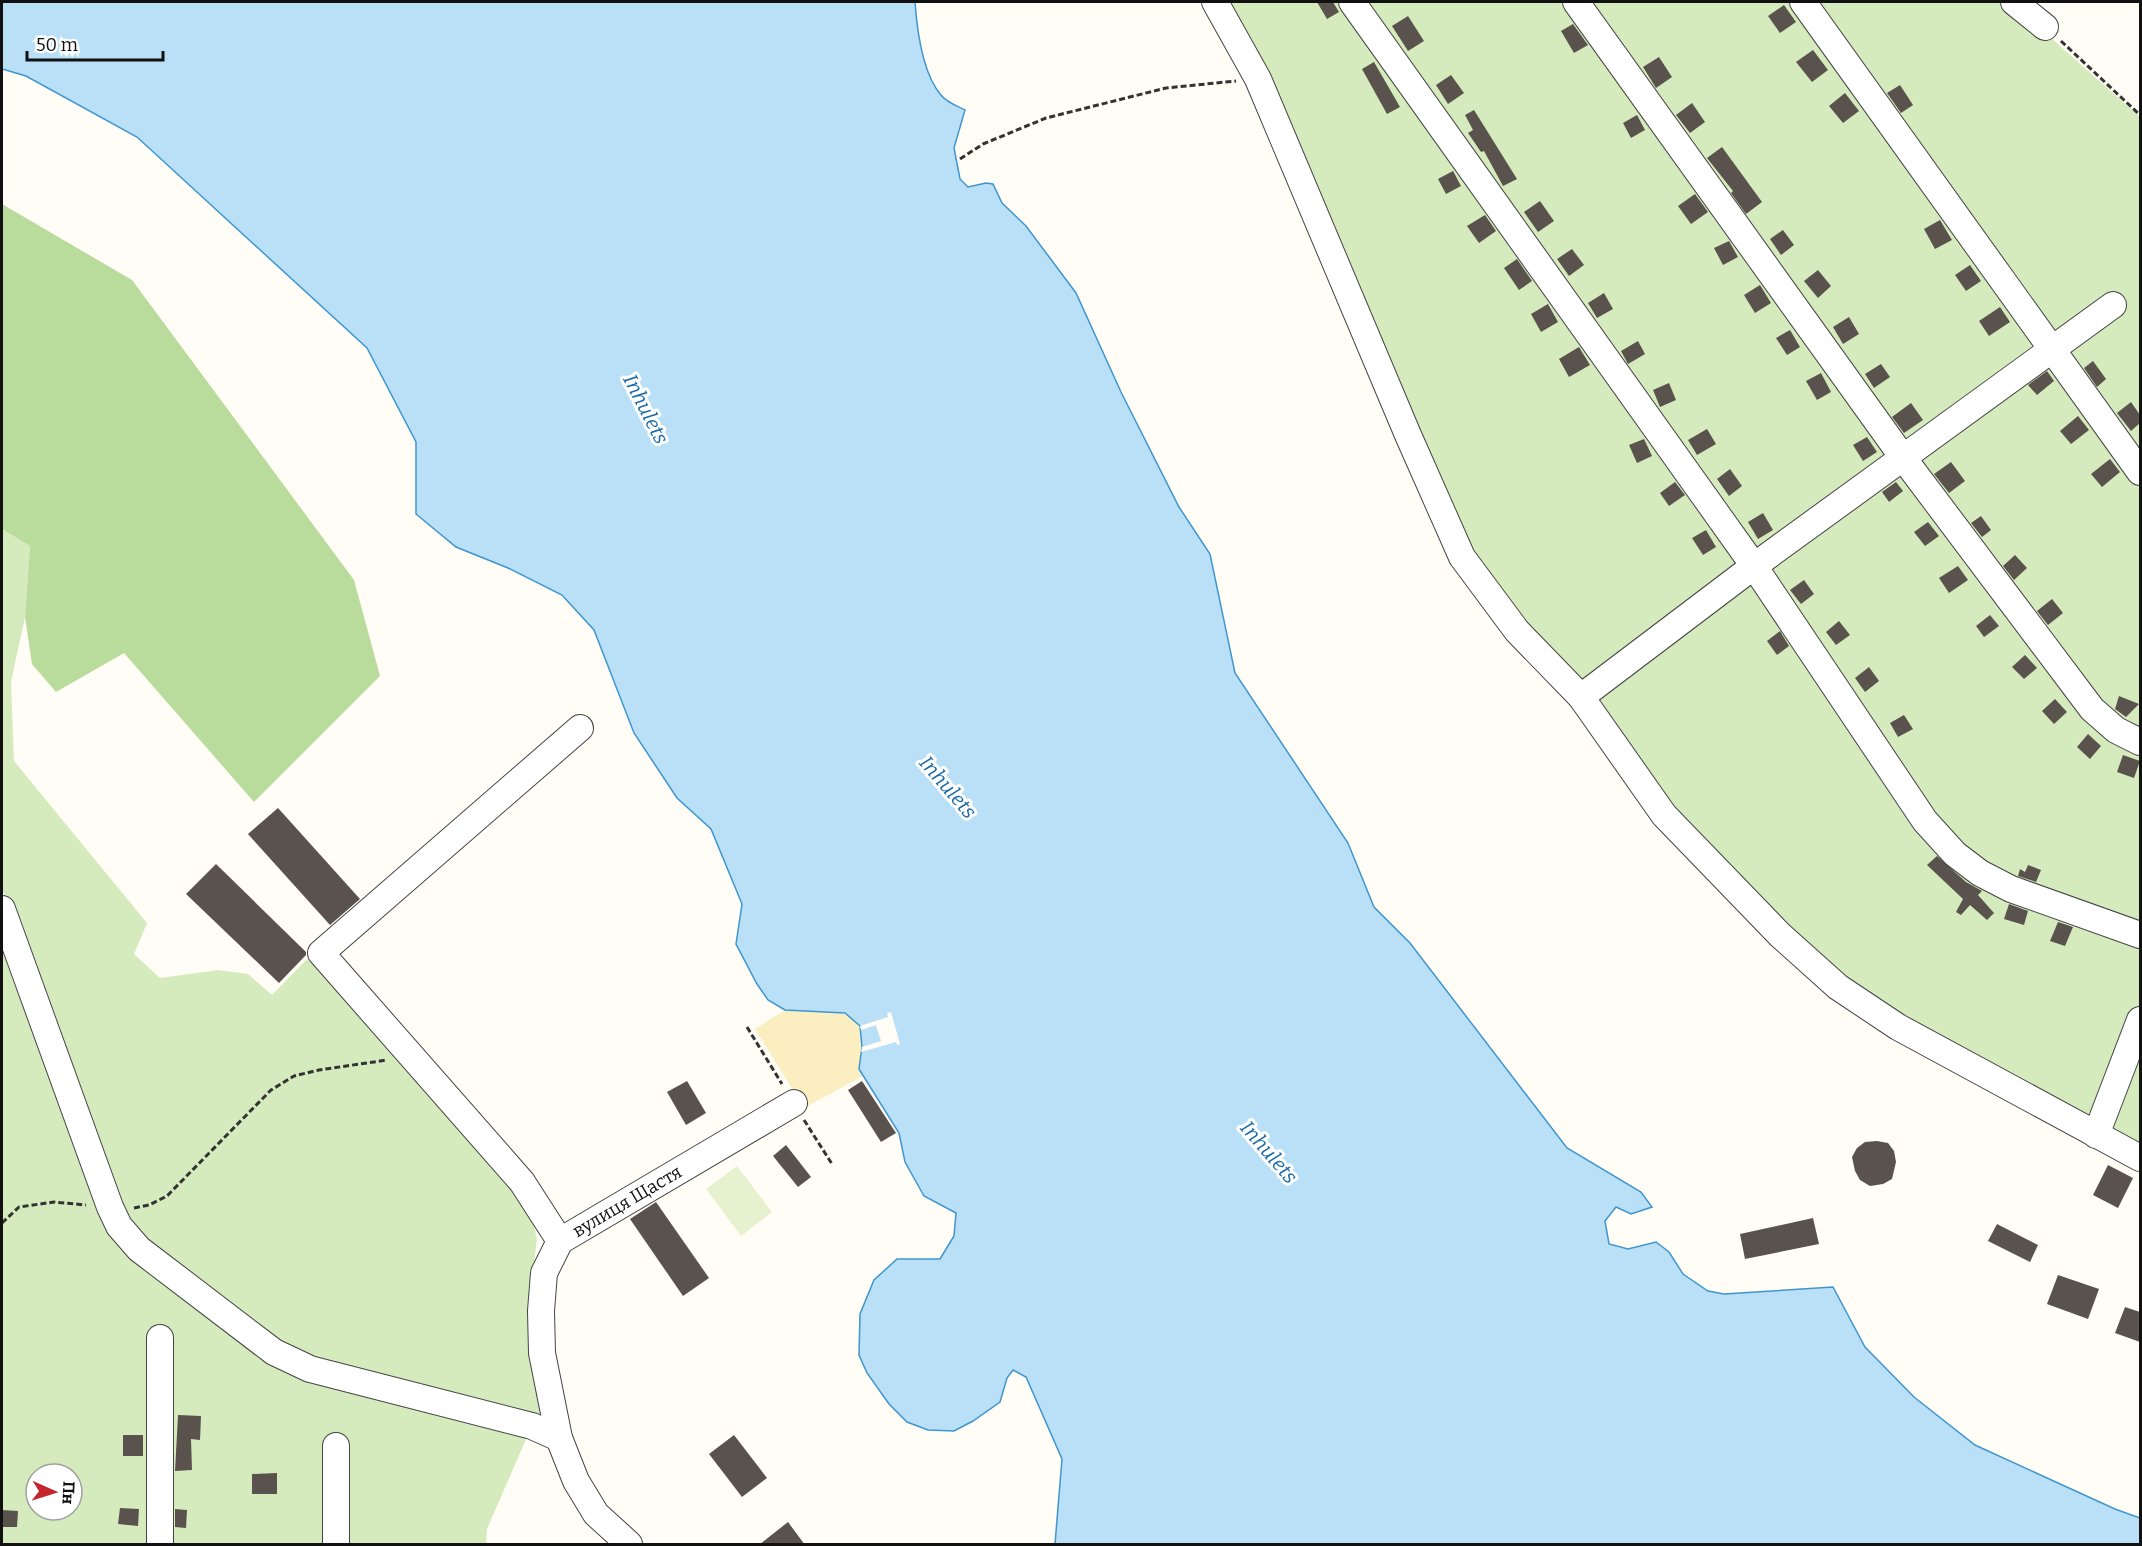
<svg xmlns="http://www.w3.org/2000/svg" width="2142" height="1546" font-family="Bitter,serif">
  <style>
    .green { fill: #d5ebbd; fill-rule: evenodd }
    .forest { fill: #b9dc9c }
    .sand { fill: #fbeec1 }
    .pitch { fill: #e6f2cf }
    .water { fill: #b9e0f7; stroke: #3f96cf; stroke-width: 1.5 }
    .pier { fill: #fffdf5 }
    .building { fill: #5a524d }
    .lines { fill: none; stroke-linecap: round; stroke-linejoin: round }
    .minor-casing { stroke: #444; stroke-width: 28 }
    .path { stroke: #333; stroke-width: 3; stroke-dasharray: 6 3; stroke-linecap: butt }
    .minor { stroke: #fff; stroke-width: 26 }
    .labels { text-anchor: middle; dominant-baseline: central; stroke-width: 6; stroke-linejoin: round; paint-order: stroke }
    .street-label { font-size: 18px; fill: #111; stroke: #fff }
    .water-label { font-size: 20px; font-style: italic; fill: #1768a6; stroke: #fff }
  </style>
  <rect width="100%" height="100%" fill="#fffdf5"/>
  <g class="green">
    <path d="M1215 2H2028L2051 38 2140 117V1158L1898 1027 1780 935 1462 557Z"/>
    <path d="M2 529 30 546 25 617 11 682 14 761 147 923 134 954 160 978 218 970 248 974 272 995 308 958 516 1191 530 1211 537 1239 533 1270 549 1422 314 1361 277 1343 148 1245 116 1201 2 889Z"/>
    <path d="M2 939 102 1215 270 1359 527 1437 487 1529 486 1544H2ZM36 1474H72V1510H36Z"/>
  </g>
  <path class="forest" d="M2 204 132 280 354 580 380 676 254 802 124 653 56 692 32 664 25 617 30 546 2 529Z"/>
  <path class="sand" d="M785 1010C805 1011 850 1006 860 1026 866 1037 861 1057 859 1069L863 1076 804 1108 755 1029Z"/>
  <path class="pitch" d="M737 1166 772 1212 741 1236 706 1189Z"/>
  <path class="water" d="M2 2H915C917 30 922 73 941 95 946 102 957 106 965 110L954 148 960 179 968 187 986 183 993 184 1002 203 1026 226 1076 293 1121 392 1179 507 1210 554 1235 673 1348 843 1374 907 1410 943 1567 1148 1641 1192 1652 1207 1631 1214 1616 1207 1605 1221 1609 1244 1628 1249 1656 1242 1669 1252 1683 1274 1708 1291 1724 1294 1833 1287 1865 1347 1914 1397 1975 1445 2115 1509 2140 1518V1544H1055L1062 1459 1026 1377 1013 1370 1007 1378 1000 1402 973 1421 954 1431 928 1430 907 1422 889 1404 867 1373 859 1355 860 1314 874 1280 897 1259H940L954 1236 956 1213 924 1196 905 1162 899 1133 859 1069 862 1047 860 1026 845 1013 785 1010 768 1000 757 984 736 944 742 904 711 829 677 798 634 733 594 630 562 595 508 568 456 547 416 514V442L367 348 137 137 26 76 2 69Z"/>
  <path class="pier" d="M891 1012 900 1044 897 1045 896 1042 861 1052 862 1047 881 1041 876 1025 861 1030 860 1026 888 1017 887 1013Z"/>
  <g class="building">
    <path d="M1317 2H1333L1339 12 1327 19Z"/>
    <path d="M1784 5 1796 22 1780 33 1768 16Z"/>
    <path d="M1408 16 1424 41 1408 51 1392 26Z"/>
    <path d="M1573 24 1588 45 1574 53 1561 31Z"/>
    <path d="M1813 50 1828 70 1812 82 1796 62Z"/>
    <path d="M1659 57 1672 77 1656 88 1643 67Z"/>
    <path d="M1374 62 1400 107 1387 114 1362 69Z"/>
    <path d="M1451 75 1464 93 1448 104 1436 85Z"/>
    <path d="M1900 85 1913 105 1901 113 1887 93Z"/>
    <path d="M1845 93 1859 111 1843 123 1829 106Z"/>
    <path d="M1692 103 1705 122 1690 133 1676 115Z"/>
    <path d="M1474 110 1517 179 1503 186 1484 151 1481 152 1468 133 1473 130 1465 115Z"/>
    <path d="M1637 115 1645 130 1631 138 1623 123Z"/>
    <path d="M1722 147 1762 202 1746 214 1731 193 1733 191 1707 158Z"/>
    <path d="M1453 171 1461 186 1446 194 1438 179Z"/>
    <path d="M1695 194 1708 212 1691 224 1678 206Z"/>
    <path d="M1540 201 1554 221 1538 232 1524 212Z"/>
    <path d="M1485 215 1496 231 1479 243 1467 226Z"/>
    <path d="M1940 220 1952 240 1935 249 1924 229Z"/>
    <path d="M1783 230 1794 245 1781 255 1770 239Z"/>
    <path d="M1729 241 1738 257 1723 265 1714 248Z"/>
    <path d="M1572 249 1584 265 1569 276 1557 259Z"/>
    <path d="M1517 259 1532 281 1519 290 1504 268Z"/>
    <path d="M1970 265 1981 281 1966 291 1955 275Z"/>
    <path d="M1818 270 1831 286 1818 298 1804 281Z"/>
    <path d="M1760 285 1771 303 1755 313 1744 295Z"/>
    <path d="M1604 293 1613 309 1597 318 1588 303Z"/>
    <path d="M1548 304 1558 322 1541 332 1531 314Z"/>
    <path d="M2000 307 2010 322 1989 336 1979 321Z"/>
    <path d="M1849 317 1859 334 1843 344 1833 327Z"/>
    <path d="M1790 330 1800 347 1787 355 1776 338Z"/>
    <path d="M1638 341 1645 354 1628 364 1621 351Z"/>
    <path d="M1579 347 1590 365 1569 377 1559 359Z"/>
    <path d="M2093 361 2106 379 2097 387 2084 368Z"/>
    <path d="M1881 364 1890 377 1874 388 1865 374Z"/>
    <path d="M2047 371 2054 381 2037 395 2028 385Z"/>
    <path d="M1821 373 1831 392 1817 400 1806 381Z"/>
    <path d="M1669 383 1676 400 1660 407 1653 390Z"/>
    <path d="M2131 402 2140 415V423L2131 431 2117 413Z"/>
    <path d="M1911 403 1923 420 1904 433 1892 417Z"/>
    <path d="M2078 416 2089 430 2071 444 2060 431Z"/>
    <path d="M1707 429 1716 444 1697 455 1688 440Z"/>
    <path d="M1867 437 1877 452 1863 461 1853 445Z"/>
    <path d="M1644 439 1652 456 1637 463 1629 445Z"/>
    <path d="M2110 459 2120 472 2102 487 2091 474Z"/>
    <path d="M1951 462 1965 481 1949 493 1934 474Z"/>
    <path d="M1730 469 1742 486 1729 496 1717 479Z"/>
    <path d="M1675 482 1685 495 1669 506 1660 493Z"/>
    <path d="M1896 482 1903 491 1889 502 1882 492Z"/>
    <path d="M1763 513 1773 530 1758 539 1748 522Z"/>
    <path d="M1981 516 1991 530 1982 537 1971 523Z"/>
    <path d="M1928 522 1939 536 1925 546 1914 532Z"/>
    <path d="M1706 530 1716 547 1703 555 1692 538Z"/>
    <path d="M2015 555 2027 568 2014 580 2003 566Z"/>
    <path d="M1958 566 1968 580 1949 593 1939 578Z"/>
    <path d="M1804 580 1814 594 1801 604 1790 590Z"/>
    <path d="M2052 599 2063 613 2048 625 2037 611Z"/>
    <path d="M1990 615 1999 626 1984 637 1976 626Z"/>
    <path d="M1839 621 1850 635 1836 645 1826 632Z"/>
    <path d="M1780 631 1789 646 1777 655 1767 641Z"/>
    <path d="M2025 655 2037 668 2024 679 2012 667Z"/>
    <path d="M1869 667 1879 681 1865 692 1855 678Z"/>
    <path d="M2119 696 2139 704 2126 717 2115 709Z"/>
    <path d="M2055 699 2067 712 2054 724 2042 711Z"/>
    <path d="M1904 715 1913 729 1898 737 1890 723Z"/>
    <path d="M2088 734 2101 746 2090 759 2077 747Z"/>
    <path d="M2123 755 2140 761 2134 778 2117 772Z"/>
    <path d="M278 808 360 899 330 925 248 834Z"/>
    <path d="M1937 856 1966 882 1982 891 1978 895 1994 913 1987 920 1970 905 1961 915 1956 912 1963 899 1927 865Z"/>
    <path d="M216 864 306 952V955L279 983 186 894Z"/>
    <path d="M2028 865 2041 870 2036 882 2018 876 2020 869 2025 872Z"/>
    <path d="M2009 904 2028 911 2024 925 2004 919Z"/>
    <path d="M2058 922 2073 927 2065 946 2050 941Z"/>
    <path d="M687 1081 706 1113 686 1125 667 1092Z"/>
    <path d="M862 1081 896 1133 881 1142 848 1090Z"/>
    <path d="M1877 1141 1888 1143 1894 1151 1896 1162 1892 1179 1883 1184 1870 1186 1860 1180 1855 1171 1852 1157 1857 1148 1865 1142Z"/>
    <path d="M786 1145 811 1177 798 1187 773 1156Z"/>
    <path d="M2108 1165 2133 1178 2118 1208 2093 1195Z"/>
    <path d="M656 1202 709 1278 683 1296 630 1219Z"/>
    <path d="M1813 1218 1819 1244 1745 1259 1740 1234Z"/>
    <path d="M1997 1224 2038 1245 2030 1262 1988 1241Z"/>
    <path d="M2058 1275 2099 1289 2088 1319 2047 1304Z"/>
    <path d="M2125 1307 2140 1312V1342L2115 1333Z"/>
    <path d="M178 1415 201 1416 200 1440 191 1439 192 1470 175 1471Z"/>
    <rect x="123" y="1435" width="20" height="21"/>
    <path d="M734 1435 767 1478 742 1497 709 1454Z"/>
    <path d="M277 1473V1494H252V1474Z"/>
    <path d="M120 1508 139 1509 138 1526 118 1524Z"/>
    <path d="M175 1509 187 1510 186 1528 175 1527Z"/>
    <path d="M2 1510 18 1511 17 1527H2Z"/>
    <path d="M788 1522 805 1545H759Z"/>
  </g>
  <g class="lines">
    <defs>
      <g id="minor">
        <path d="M1215 2 1258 79 1408 435 1462 557 1517 631 1581 697 1664 815 1780 935 1838 987 1898 1027 2140 1158"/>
        <path d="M1352 2 1754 566 1925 821 1955 854 1980 873 2011 889 2140 935"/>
        <path d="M1576 2 1904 459 2092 709 2116 730 2140 742"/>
        <path d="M1803 2 2140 472"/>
        <path d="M2014 2 2045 27"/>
        <path d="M1581 697 1754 566 2113 305"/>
        <path d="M2 909 110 1207 119 1226 139 1249 274 1352 310 1369 532 1426 559 1438"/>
        <path d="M2096 1135 2140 1020"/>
        <path d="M560 1241 522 1182 321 953 580 728"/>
        <path d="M160 1544V1338"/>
        <path d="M336 1544V1446"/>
        <path id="s1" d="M629 1544 596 1514 576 1481 559 1438 542 1353 541 1311 544 1273 560 1241 794 1103"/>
      </g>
    </defs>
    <use href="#minor" class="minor-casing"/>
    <g class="path">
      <path d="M2061 41 2140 115"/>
      <path d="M960 159 983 144 1046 118 1166 88 1236 81"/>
      <path d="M747 1027 782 1084"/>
      <path d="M804 1120 832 1164"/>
      <path d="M134 1208 149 1205 167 1196 271 1090 294 1076 319 1070 387 1060"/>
      <path d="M2 1223 19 1207 54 1202 86 1205"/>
    </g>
    <use href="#minor" class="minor"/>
  </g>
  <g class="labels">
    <g class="street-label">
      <text stroke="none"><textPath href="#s1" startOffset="410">вулиця Щастя</textPath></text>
    </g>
    <g class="water-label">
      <text transform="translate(646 409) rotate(63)">Inhulets</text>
      <text transform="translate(948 787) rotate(49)">Inhulets</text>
      <text transform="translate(1269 1152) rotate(49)">Inhulets</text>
    </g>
  </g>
  <rect width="2142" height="1546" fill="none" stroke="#111111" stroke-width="6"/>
  <g transform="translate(54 1492) rotate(93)"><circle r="28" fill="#ffffff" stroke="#a0a0a0" stroke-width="1.5"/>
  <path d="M0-4.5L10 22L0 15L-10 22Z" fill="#c4262e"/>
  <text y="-9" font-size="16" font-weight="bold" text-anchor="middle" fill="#111111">Пн</text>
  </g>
  <path d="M27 51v9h136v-9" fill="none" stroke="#111111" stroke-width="3"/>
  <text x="36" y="51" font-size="18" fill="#111111" stroke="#ffffff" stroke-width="4.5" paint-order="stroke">50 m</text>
</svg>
